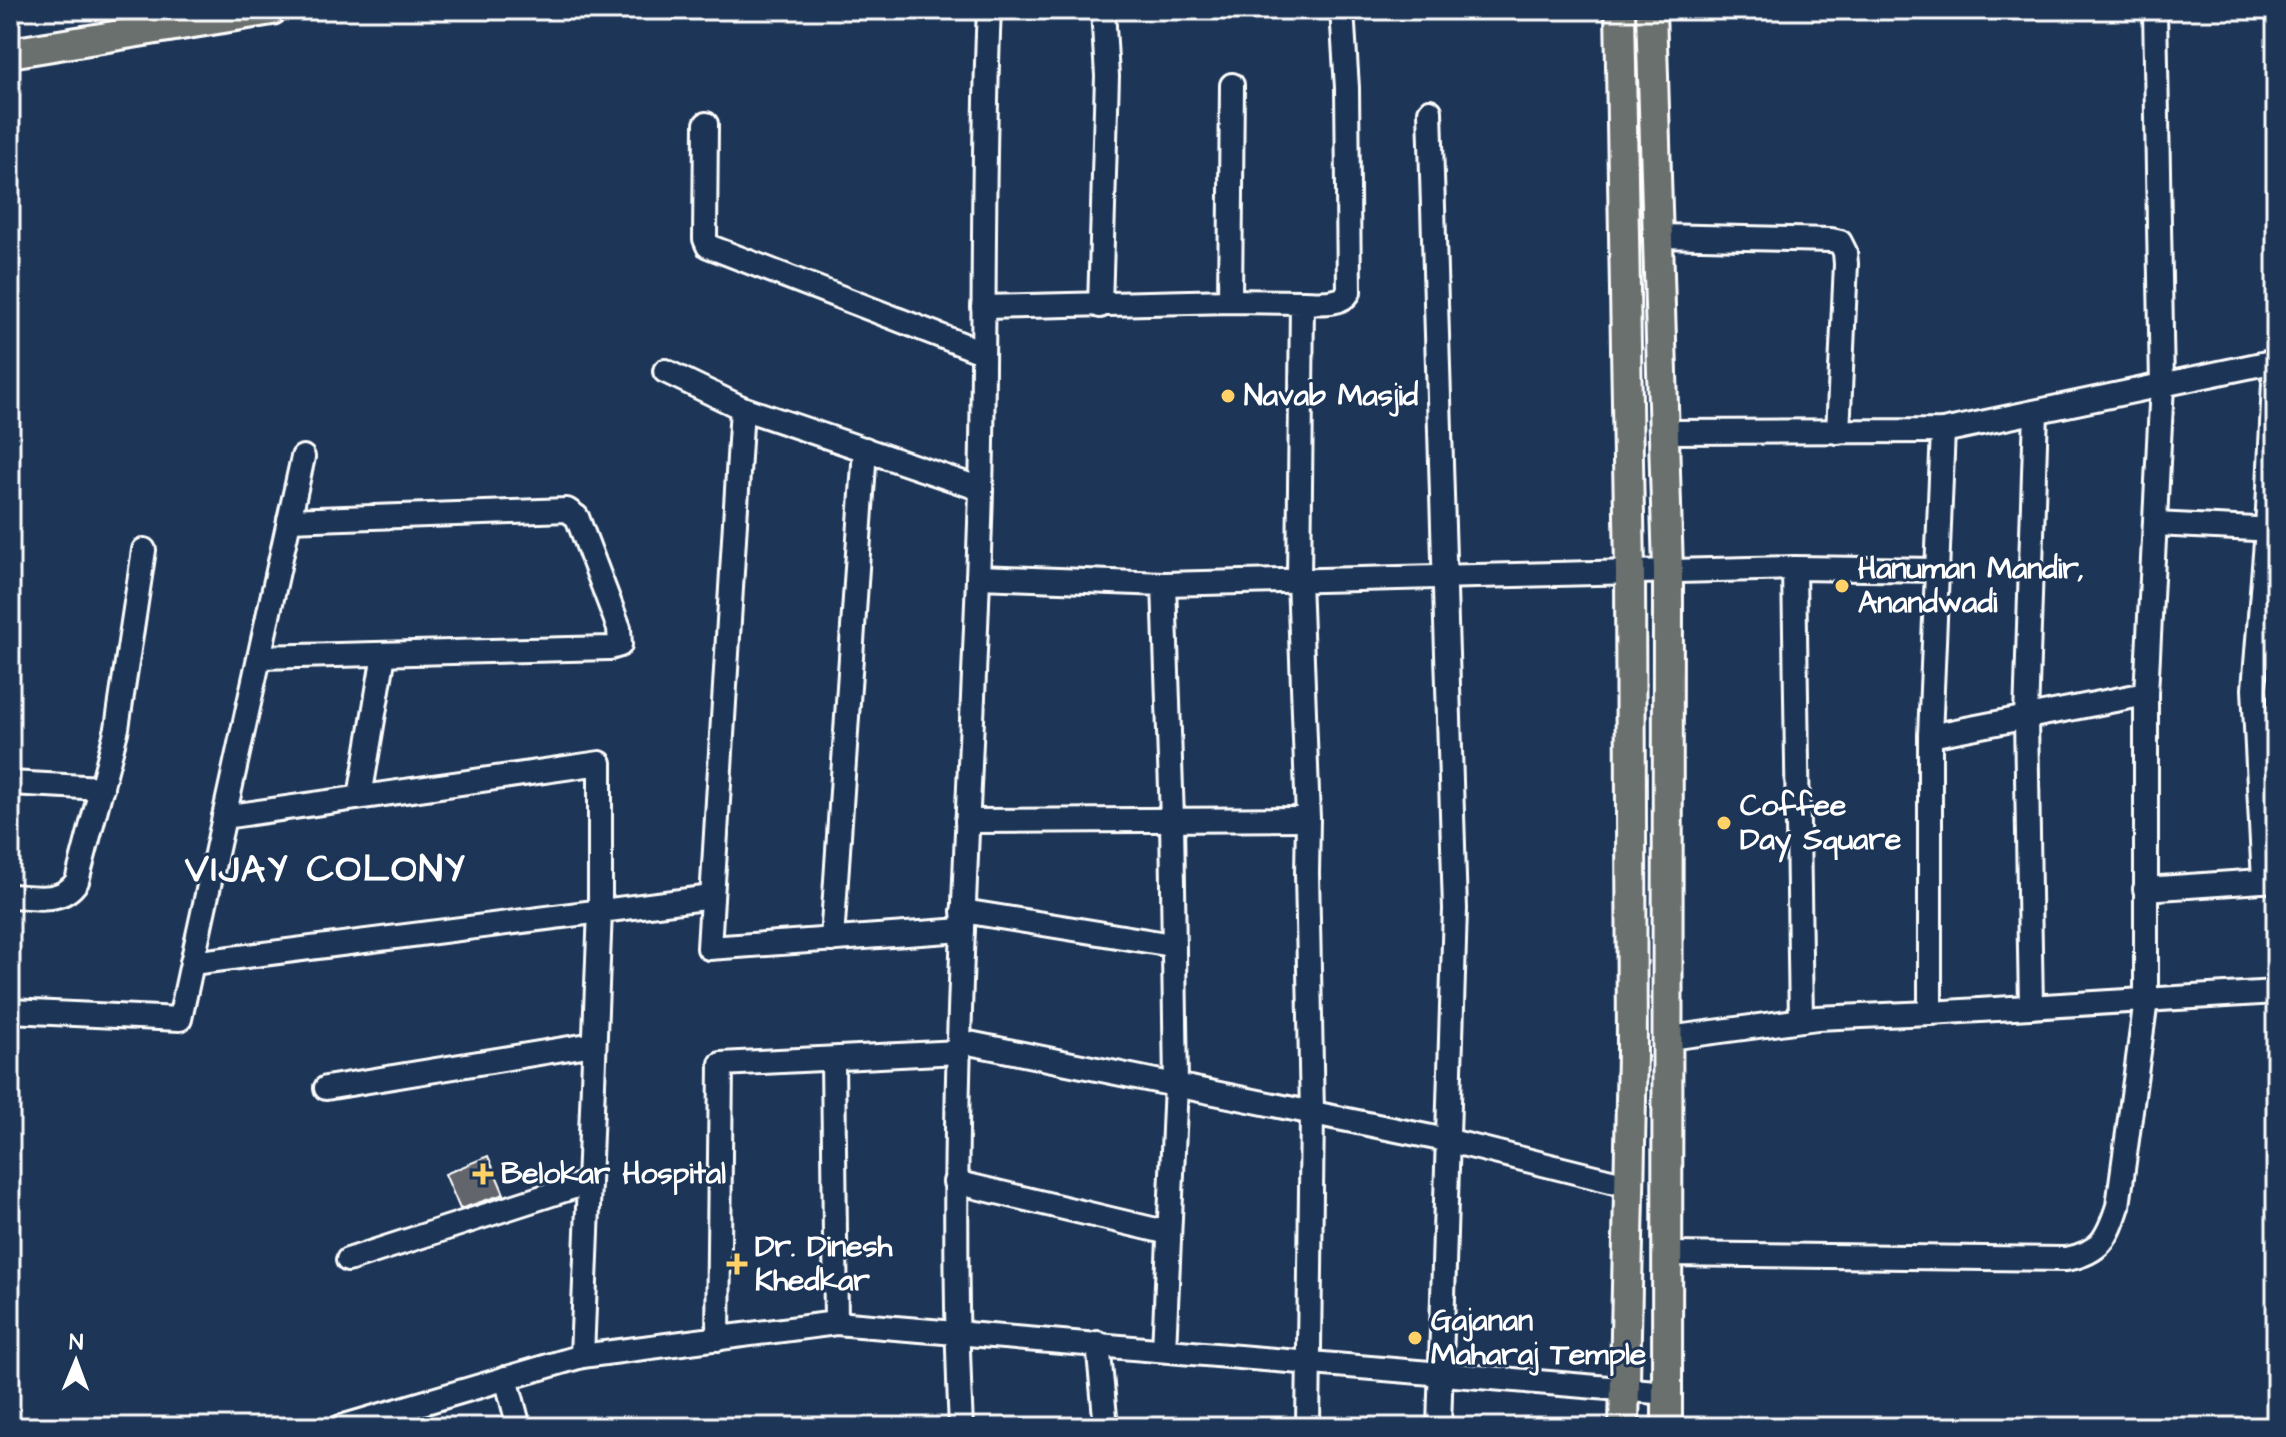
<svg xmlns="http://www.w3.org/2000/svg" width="2286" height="1437" font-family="'Architects Daughter',sans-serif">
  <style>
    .building { fill: #64656d; stroke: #fff; stroke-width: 2 }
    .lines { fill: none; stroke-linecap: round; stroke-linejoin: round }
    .minor-casing { stroke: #fff; stroke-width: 28 }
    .major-casing { stroke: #fff; stroke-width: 34 }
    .minor { stroke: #1d3557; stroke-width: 22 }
    .major { stroke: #6b706d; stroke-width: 28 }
    .poi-dot { fill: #ffd166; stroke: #1d3557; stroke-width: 3 }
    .labels { text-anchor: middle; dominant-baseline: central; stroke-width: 6; stroke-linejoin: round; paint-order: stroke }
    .poi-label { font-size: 30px; font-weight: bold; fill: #fff; stroke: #1d3557; text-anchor: start }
    .district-label { font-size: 38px; font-weight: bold; letter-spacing: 2px; fill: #fff; stroke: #1d3557 }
  </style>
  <rect width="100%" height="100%" fill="#1d3557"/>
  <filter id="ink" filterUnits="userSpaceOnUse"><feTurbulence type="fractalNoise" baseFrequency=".0125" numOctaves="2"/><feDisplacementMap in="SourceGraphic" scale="16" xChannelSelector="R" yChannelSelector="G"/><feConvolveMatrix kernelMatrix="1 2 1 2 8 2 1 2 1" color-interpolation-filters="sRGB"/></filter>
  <g filter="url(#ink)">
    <path class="building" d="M488 1156 504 1194 460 1209 445 1174Z"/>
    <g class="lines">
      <defs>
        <g id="minor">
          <path d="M1430 111 1455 909 1439 1427"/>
          <path d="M706 124 705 239 708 246 982 352"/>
          <path d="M1658 236 1831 240 1840 242 1845 252 1846 264 1838 432"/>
          <path d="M1230 301 1232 85"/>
          <path d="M1302 302C1317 302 1341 306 1349 292L1347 88 1342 10"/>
          <path d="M1100 306 1107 76 1103 10"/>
          <path d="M983 307 1230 301 1302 302 1299 580 1308 819 1307 873 1312 1113 1308 1427"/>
          <path d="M665 371 742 408"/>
          <path d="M1664 432 1943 431 2276 361"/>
          <path d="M303 457 192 963 712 897"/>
          <path d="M2155 524 2276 530"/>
          <path d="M1794 568 1801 1020"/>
          <path d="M978 577 1164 584 1172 819 1176 1085 1164 1350"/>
          <path d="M1164 584 1794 568 1939 570"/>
          <path d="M260 657 610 648 620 645 619 628 577 517 567 510 289 520"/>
          <path d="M1930 736 2146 694"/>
          <path d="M10 783 102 788"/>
          <path d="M360 797 384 654"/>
          <path d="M224 817 600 763V911L582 1356"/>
          <path d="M967 821 1308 819"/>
          <path d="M2264 881 2254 689 2267 530 2275 361"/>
          <path d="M2145 889 2276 880"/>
          <path d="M10 896C35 897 62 904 77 881L117 728 144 550"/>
          <path d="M963 911 1172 945"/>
          <path d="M963 930 709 948 742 408 981 489"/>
          <path d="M832 940 865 449"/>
          <path d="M2031 1007 2026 718 2036 412"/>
          <path d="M10 1011 180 1019 192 963"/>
          <path d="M1930 1013V736L1943 431"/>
          <path d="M1669 1038 1817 1018 1930 1013 2276 992"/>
          <path d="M959 1041 1446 1140 1627 1185"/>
          <path d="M833 1059 836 1323"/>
          <path d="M326 1088 594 1044"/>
          <path d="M955 1182 1169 1233"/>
          <path d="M1669 1254 2066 1259C2101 1253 2108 1237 2118 1206L2146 1000V694L2162 385 2155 10"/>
          <path d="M348 1260 589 1182"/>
          <path d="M718 1339 721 1064 959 1052"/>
          <path d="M1098 1343 1106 1427"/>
          <path d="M506 1378 519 1427"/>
          <path d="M341 1427 582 1356 836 1323 1668 1393"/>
          <path d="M961 1427C946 1125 970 824 980 523 986 352 981 181 989 10"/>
        </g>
        <g id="major">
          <path d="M1620 10 1630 571 1632 1053 1624 1427"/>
          <path d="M1651 10 1668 570 1667 1427"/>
          <path d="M10 53 272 10"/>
        </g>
      </defs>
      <use href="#minor" class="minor-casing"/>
      <use href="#major" class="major-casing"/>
      <use href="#minor" class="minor"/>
      <use href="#major" class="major"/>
    </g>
  </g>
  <g class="poi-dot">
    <circle cx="1228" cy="396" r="8"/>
    <circle cx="1842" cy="586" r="8"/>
    <circle cx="1724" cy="823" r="8"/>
    <path d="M479 1162h8v8h8v8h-8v8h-8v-8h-8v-8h8z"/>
    <path d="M733 1252h8v8h8v8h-8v8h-8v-8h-8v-8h8z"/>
    <circle cx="1415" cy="1338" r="8"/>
  </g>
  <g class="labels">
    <g class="poi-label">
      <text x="1244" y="396">Navab Masjid</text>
      <text x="1858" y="569">Hanuman Mandir,<tspan x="1858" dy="34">Anandwadi</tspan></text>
      <text x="1740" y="806">Coffee<tspan x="1740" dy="34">Day Square</tspan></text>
      <text x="501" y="1174">Belokar Hospital</text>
      <text x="755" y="1247">Dr. Dinesh<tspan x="755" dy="34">Khedkar</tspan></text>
      <text x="1431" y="1321">Gajanan<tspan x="1431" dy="34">Maharaj Temple</tspan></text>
    </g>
    <g class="district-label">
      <text x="326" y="870">VIJAY COLONY</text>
    </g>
  </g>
  <rect width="2286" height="1437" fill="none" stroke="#1d3557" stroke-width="40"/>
  <rect x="20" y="20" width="2246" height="1397" fill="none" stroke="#fff" stroke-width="3" filter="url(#ink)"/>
  <g transform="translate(76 1361) rotate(1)" stroke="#1d3557" stroke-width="6" paint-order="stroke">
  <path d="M0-6L14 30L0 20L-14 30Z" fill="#ffffff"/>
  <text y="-12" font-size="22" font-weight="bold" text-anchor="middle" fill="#ffffff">N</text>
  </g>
</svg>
